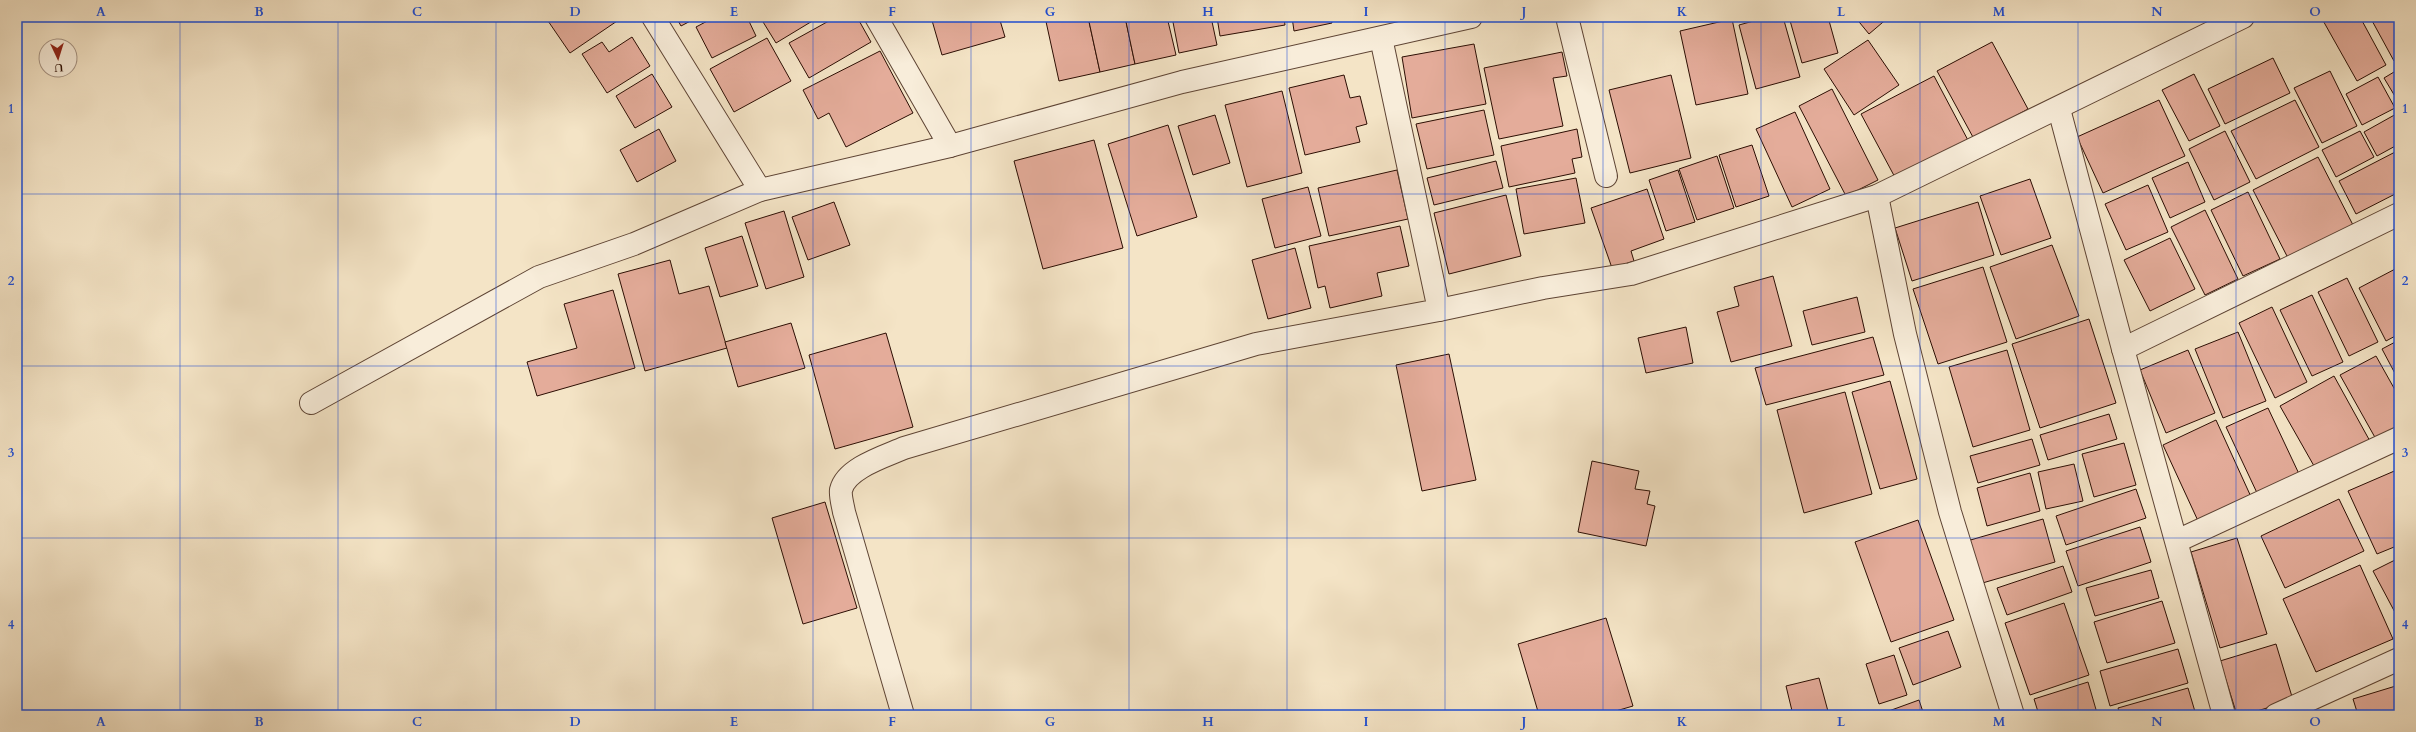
<svg xmlns="http://www.w3.org/2000/svg" width="2416" height="732" font-family="Cardo,serif">
  <style>
    .building { fill: #e4ac9a; stroke: #2c0e03 }
    .lines { fill: none; stroke-linecap: round; stroke-linejoin: round }
    .street-casing { stroke: #5e4434; stroke-width: 24 }
    .street { stroke: #f8edda; stroke-width: 22 }
    .grid { fill: none; stroke: #1d4ed8; stroke-width: 1; stroke-opacity: 0.55 }
    .neatline { fill: none; stroke: #1d4ed8; stroke-width: 1.5 }
    .grid-label { font-size: 13px; text-anchor: middle; font-weight: bold; fill: #1d4ed8 }
  </style>
  <rect width="100%" height="100%" fill="#f4e4c6"/>
  <filter id="stains"><feTurbulence type="fractalNoise" baseFrequency=".005" numOctaves="4"/><feColorMatrix values="0 0 0 0 .2 0 0 0 0 .09 0 0 0 0 .02 0 0 0 .5 -.17"/></filter>
  <radialGradient id="worn" r=".72"><stop offset=".6" stop-color="#630" stop-opacity="0"/><stop offset="1" stop-color="#630" stop-opacity=".3"/></radialGradient>
  <g class="building">
    <path d="M548 17H623L570 53 546 18Z"/>
    <path d="M676 17H698L681 26Z"/>
    <path d="M715 17H747L756 36 712 58 696 27Z"/>
    <path d="M760 17H819L776 43Z"/>
    <path d="M836 17H857L871 42 809 78 789 43Z"/>
    <path d="M931 17H999L1005 37 942 55Z"/>
    <path d="M1045 17H1088L1100 72 1059 81Z"/>
    <path d="M1088 17H1125L1135 64 1100 72Z"/>
    <path d="M1125 17H1167L1176 55 1135 64Z"/>
    <path d="M1172 17H1211L1217 45 1179 53Z"/>
    <path d="M1217 17H1284L1285 25 1220 36Z"/>
    <path d="M1292 17H1331L1332 23 1294 31Z"/>
    <path d="M1768 17H1783L1800 77 1756 89 1739 25Z"/>
    <path d="M1789 17H1828L1838 53 1802 63Z"/>
    <path d="M1855 17H1889L1869 34Z"/>
    <path d="M2321 17H2360L2386 65 2357 81Z"/>
    <path d="M2370 17H2399V59L2394 61Z"/>
    <path d="M1732 19 1748 94 1696 105 1680 31Z"/>
    <path d="M632 37 650 66 607 93 582 54 602 42 609 52Z"/>
    <path d="M767 38 791 81 734 112 710 69Z"/>
    <path d="M1868 40 1899 85 1854 115 1824 69Z"/>
    <path d="M1992 42 2028 109 1974 139 1937 71Z"/>
    <path d="M1474 44 1486 104 1412 118 1402 57Z"/>
    <path d="M880 51 913 113 846 147 829 113 818 119 803 90Z"/>
    <path d="M1562 52 1567 76 1553 78 1563 126 1499 139 1484 68Z"/>
    <path d="M2273 58 2290 93 2225 124 2208 89Z"/>
    <path d="M2399 69V103L2384 78Z"/>
    <path d="M2330 71 2357 126 2322 143 2294 88Z"/>
    <path d="M652 74 672 107 635 128 616 96Z"/>
    <path d="M2194 74 2220 126 2189 141 2162 90Z"/>
    <path d="M1344 75 1350 98 1360 96 1367 124 1356 127 1360 142 1305 155 1289 88Z"/>
    <path d="M1671 75 1691 158 1630 173 1609 90Z"/>
    <path d="M1934 76 1970 144 1898 183 1861 114Z"/>
    <path d="M2378 77 2395 108 2362 125 2346 94Z"/>
    <path d="M1832 89 1878 180 1846 196 1799 106Z"/>
    <path d="M1282 91 1302 173 1247 187 1225 105Z"/>
    <path d="M2159 100 2185 156 2103 193 2077 137Z"/>
    <path d="M2295 100 2319 147 2256 179 2231 131Z"/>
    <path d="M1484 110 1494 155 1427 169 1416 124Z"/>
    <path d="M1795 112 1830 189 1792 207 1756 129Z"/>
    <path d="M2398 113 2399 144 2377 156 2364 132Z"/>
    <path d="M1215 115 1230 163 1193 175 1178 126Z"/>
    <path d="M1168 125 1197 217 1137 236 1108 144Z"/>
    <path d="M659 129 676 161 637 182 620 150Z"/>
    <path d="M1577 129 1582 157 1572 159 1575 173 1509 187 1501 146Z"/>
    <path d="M2225 131 2250 182 2214 200 2189 149Z"/>
    <path d="M2360 131 2374 157 2336 177 2322 150Z"/>
    <path d="M1094 140 1123 248 1043 269 1014 161Z"/>
    <path d="M1752 145 1769 196 1736 207 1719 155Z"/>
    <path d="M2399 150V192L2356 214 2339 181Z"/>
    <path d="M1717 156 1734 208 1697 220 1679 169Z"/>
    <path d="M2318 157 2353 225 2288 258 2253 190Z"/>
    <path d="M1496 161 1503 188 1434 205 1427 178Z"/>
    <path d="M2188 162 2205 202 2170 218 2152 178Z"/>
    <path d="M1397 170 1408 219 1329 236 1318 188Z"/>
    <path d="M1678 170 1695 222 1666 231 1649 180Z"/>
    <path d="M1576 178 1585 223 1524 234 1516 189Z"/>
    <path d="M2030 179 2051 238 2001 255 1980 196Z"/>
    <path d="M2148 185 2168 232 2126 250 2105 204Z"/>
    <path d="M1308 187 1321 236 1275 248 1262 199Z"/>
    <path d="M1647 189 1664 239 1631 251 1634 261 1612 268 1591 208Z"/>
    <path d="M2248 192 2280 259 2243 276 2211 210Z"/>
    <path d="M1506 195 1521 256 1449 274 1434 213Z"/>
    <path d="M834 202 850 245 808 260 792 217Z"/>
    <path d="M1978 202 1994 255 1912 281 1895 228Z"/>
    <path d="M2205 210 2238 279 2205 295 2171 227Z"/>
    <path d="M784 211 804 277 766 289 745 223Z"/>
    <path d="M1400 226 1409 266 1377 273 1382 296 1330 308 1325 286 1318 288 1309 246Z"/>
    <path d="M742 236 758 286 720 297 705 248Z"/>
    <path d="M2170 238 2195 289 2150 311 2124 260Z"/>
    <path d="M2052 245 2079 316 2016 339 1990 267Z"/>
    <path d="M1295 248 1311 308 1268 319 1252 260Z"/>
    <path d="M670 260 679 294 709 286 727 348 645 371 618 274Z"/>
    <path d="M1983 267 2007 342 1938 364 1913 289Z"/>
    <path d="M2399 267V334L2386 341 2359 288Z"/>
    <path d="M1773 276 1792 346 1731 362 1717 312 1739 306 1734 287Z"/>
    <path d="M2347 278 2378 342 2349 356 2318 292Z"/>
    <path d="M613 290 635 368 537 396 527 362 577 348 564 304Z"/>
    <path d="M2312 295 2343 362 2312 376 2280 310Z"/>
    <path d="M1857 297 1865 332 1812 345 1803 311Z"/>
    <path d="M2272 307 2307 382 2275 398 2239 323Z"/>
    <path d="M2089 319 2116 403 2040 428 2012 344Z"/>
    <path d="M791 323 805 368 738 387 725 342Z"/>
    <path d="M1686 327 1693 363 1646 373 1638 338Z"/>
    <path d="M2238 332 2266 401 2223 418 2195 349Z"/>
    <path d="M886 333 913 427 835 449 809 355Z"/>
    <path d="M1873 337 1884 375 1766 405 1755 368Z"/>
    <path d="M2399 340V381L2382 349Z"/>
    <path d="M2007 350 2030 430 1973 447 1949 367Z"/>
    <path d="M2188 350 2215 413 2166 433 2140 370Z"/>
    <path d="M1449 354 1476 480 1422 491 1396 365Z"/>
    <path d="M2376 356 2399 397V429L2377 441 2340 375Z"/>
    <path d="M2334 376 2371 443 2318 473 2280 406Z"/>
    <path d="M1890 381 1917 479 1880 489 1852 392Z"/>
    <path d="M1845 392 1872 494 1804 513 1777 410Z"/>
    <path d="M2268 408 2300 476 2258 495 2226 427Z"/>
    <path d="M2109 414 2117 439 2048 460 2040 435Z"/>
    <path d="M2216 420 2252 499 2199 523 2163 445Z"/>
    <path d="M2032 439 2040 465 1978 483 1970 456Z"/>
    <path d="M2124 443 2136 485 2094 497 2082 454Z"/>
    <path d="M1592 461 1639 471 1635 489 1650 491 1647 504 1655 506 1646 546 1578 532Z"/>
    <path d="M2074 464 2083 501 2046 509 2038 472Z"/>
    <path d="M2399 469V545L2377 554 2348 491Z"/>
    <path d="M2030 473 2040 511 1987 526 1977 488Z"/>
    <path d="M2136 489 2146 518 2066 545 2056 516Z"/>
    <path d="M2339 499 2364 551 2285 588 2261 536Z"/>
    <path d="M825 502 857 608 803 624 772 518Z"/>
    <path d="M2043 519 2055 562 1979 584 1967 541Z"/>
    <path d="M1918 520 1954 620 1891 642 1855 542Z"/>
    <path d="M2140 527 2151 562 2078 586 2066 551Z"/>
    <path d="M2237 538 2267 634 2220 648 2191 552Z"/>
    <path d="M2399 558V620L2373 571Z"/>
    <path d="M2360 565 2393 639 2316 672 2283 599Z"/>
    <path d="M2063 566 2072 592 2007 615 1997 588Z"/>
    <path d="M2151 570 2159 598 2095 616 2086 588Z"/>
    <path d="M2162 601 2175 643 2107 663 2094 622Z"/>
    <path d="M2064 603 2089 675 2030 695 2005 623Z"/>
    <path d="M1606 618 1633 706 1602 715H1539L1518 644Z"/>
    <path d="M1948 631 1961 667 1913 685 1899 648Z"/>
    <path d="M2276 644 2293 700 2244 715H2237L2220 661Z"/>
    <path d="M2178 649 2188 683 2110 706 2100 671Z"/>
    <path d="M1894 655 1907 695 1879 704 1866 664Z"/>
    <path d="M1819 678 1829 715H1793L1786 686Z"/>
    <path d="M2088 682 2097 713 2039 715 2034 699Z"/>
    <path d="M2399 685V715H2358L2353 699Z"/>
    <path d="M2188 688 2196 715H2120L2118 708Z"/>
    <path d="M1919 700 1924 715H1887L1886 712Z"/>
    <path d="M2349 711 2350 715H2335Z"/>
  </g>
  <g class="lines">
    <defs>
      <g id="street">
        <path d="M653 17 760 190"/>
        <path d="M876 17 950 146"/>
        <path d="M1567 17 1606 176"/>
        <path d="M2059 109 2123 349 2224 715"/>
        <path d="M1877 196 1905 334 1950 512 2013 715"/>
        <path d="M1439 310 1543 288 1631 274 1877 196 2243 17"/>
        <path d="M2123 349 2399 214"/>
        <path d="M311 403 539 277 634 244 760 190 950 146 1182 82 1471 17"/>
        <path d="M2177 541 2399 438"/>
        <path d="M903 715 844 512C843 506 840 496 841 490 846 468 886 456 904 448L1256 344 1439 310 1381 38"/>
        <path d="M2276 715 2399 659"/>
      </g>
    </defs>
    <use href="#street" class="street-casing"/>
    <use href="#street" class="street"/>
  </g>
  <path class="grid" d="M180 17V715M338 17V715M496 17V715M655 17V715M813 17V715M971 17V715M1129 17V715M1287 17V715M1445 17V715M1603 17V715M1761 17V715M1920 17V715M2078 17V715M2236 17V715M17 194H2399M17 366H2399M17 538H2399"/>
  <rect width="2416" height="732" fill="none" stroke="#f4e4c6" stroke-width="44"/>
  <g transform="translate(58 58) rotate(176)"><circle r="19" fill="#f8edda" stroke="#a69484"/>
  <path d="M0-3L7 15L0 10L-7 15Z" fill="#8f2418"/>
  <text y="-6" font-size="11" font-weight="bold" text-anchor="middle" fill="#2c0e03">U</text>
  </g>
  <rect x="22" y="22" width="2372" height="688" class="neatline"/>
  <g class="grid-label">
    <text x="101" y="16">A</text>
    <text x="259" y="16">B</text>
    <text x="417" y="16">C</text>
    <text x="575" y="16">D</text>
    <text x="734" y="16">E</text>
    <text x="892" y="16">F</text>
    <text x="1050" y="16">G</text>
    <text x="1208" y="16">H</text>
    <text x="1366" y="16">I</text>
    <text x="1524" y="16">J</text>
    <text x="1682" y="16">K</text>
    <text x="1841" y="16">L</text>
    <text x="1999" y="16">M</text>
    <text x="2157" y="16">N</text>
    <text x="2315" y="16">O</text>
    <text x="11" y="113">1</text>
    <text x="2405" y="113">1</text>
    <text x="11" y="285">2</text>
    <text x="2405" y="285">2</text>
    <text x="11" y="457">3</text>
    <text x="2405" y="457">3</text>
    <text x="11" y="629">4</text>
    <text x="2405" y="629">4</text>
    <text x="101" y="726">A</text>
    <text x="259" y="726">B</text>
    <text x="417" y="726">C</text>
    <text x="575" y="726">D</text>
    <text x="734" y="726">E</text>
    <text x="892" y="726">F</text>
    <text x="1050" y="726">G</text>
    <text x="1208" y="726">H</text>
    <text x="1366" y="726">I</text>
    <text x="1524" y="726">J</text>
    <text x="1682" y="726">K</text>
    <text x="1841" y="726">L</text>
    <text x="1999" y="726">M</text>
    <text x="2157" y="726">N</text>
    <text x="2315" y="726">O</text>
  </g>
  <rect width="100%" height="100%" filter="url(#stains)"/>
  <rect width="100%" height="100%" fill="url(#worn)"/>
</svg>
